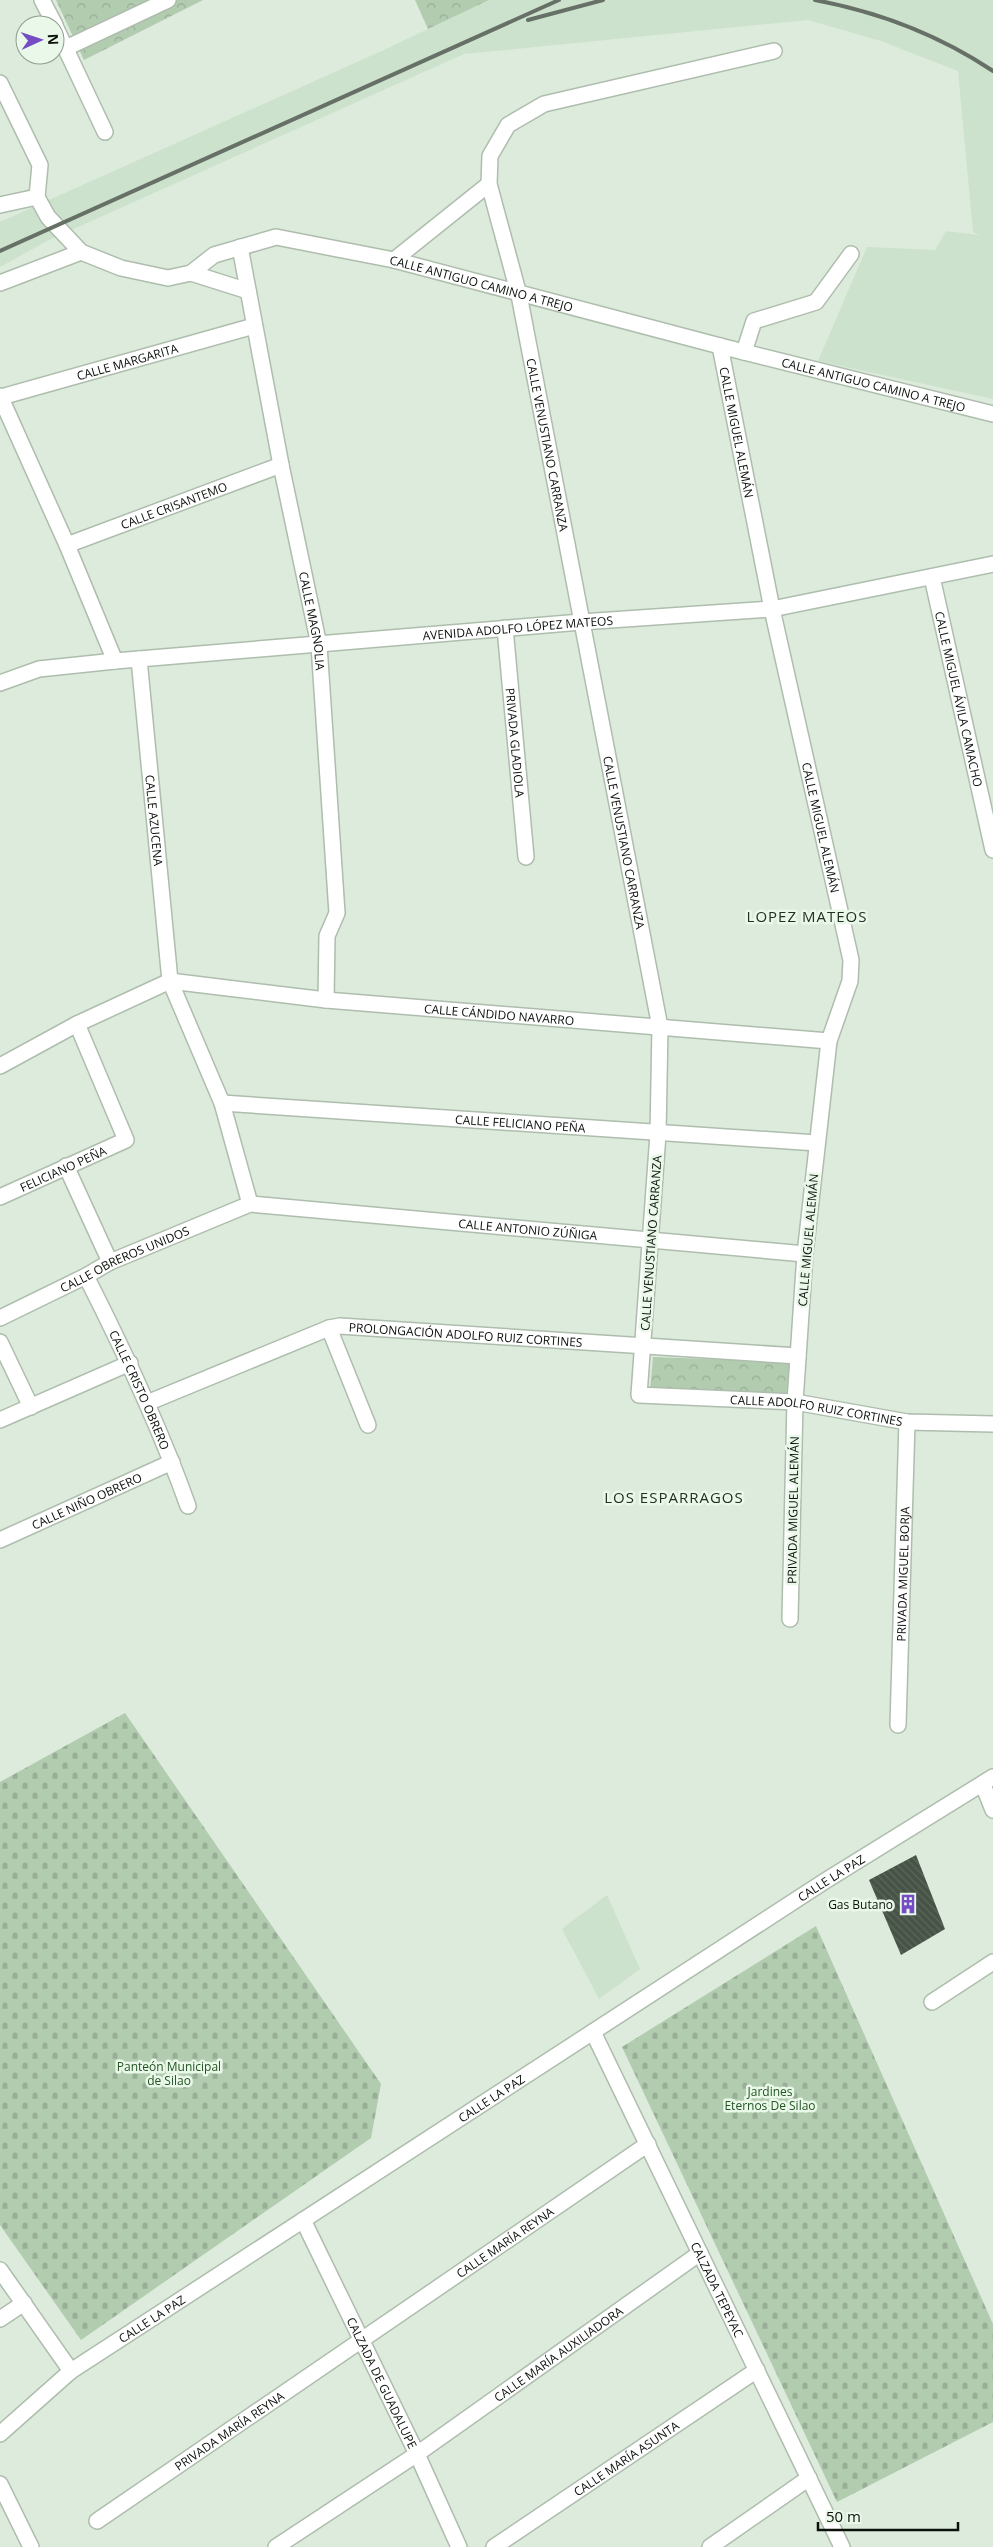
<svg xmlns="http://www.w3.org/2000/svg" width="993" height="2547" font-family="'Open Sans',sans-serif">
  <style>
    .built { fill: #cde2cc }
    .cemetery { fill: url(#cemetery-stones) }
    .park { fill: url(#park-crowns) }
    .building { fill: url(#building-back-hatch) }
    .lines { fill: none; stroke-linecap: round; stroke-linejoin: round }
    .street-casing { stroke: #aebdad; stroke-width: 18 }
    .street { stroke: #fff; stroke-width: 15 }
    .rail { stroke: #677066; stroke-width: 4 }
    .labels { text-anchor: middle; dominant-baseline: central; stroke-width: 5; stroke-linejoin: round; paint-order: stroke }
    .street-label { font-size: 12px; fill: #0b100b; stroke: #e9f8e8 }
    .poi-label { font-size: 12px; fill: #0b100b; stroke: #e9f8e8; text-anchor: end }
    .park-label { font-size: 12px; fill: #235323; stroke: #e9f8e8 }
    .quarter-label { font-size: 15px; letter-spacing: 1px; fill: #232f23; stroke: #e9f8e8 }
  </style>
  <defs>
    <pattern id="cemetery-stones" width="16" height="16" patternUnits="userSpaceOnUse" patternTransform="scale(1.25)"><rect width="16" height="16" fill="#b2ccb0"/><path d="M2 7V4a2 2 0 0 1 4 0v3zM10 15v-3a2 2 0 0 1 4 0v3z" fill="#98ae96"/></pattern>
    <pattern id="park-crowns" width="20" height="18" patternUnits="userSpaceOnUse" patternTransform="scale(1.25)"><rect width="20" height="18" fill="#b2ccb0"/><path d="M2 6a3 3 0 1 1 6 0M12 15a3 3 0 1 1 6 0" fill="none" stroke="#98ae96"/></pattern>
    <pattern id="building-back-hatch" width="6" height="6" patternUnits="userSpaceOnUse" patternTransform="scale(1.25)"><rect width="6" height="6" fill="#465346"/><path d="M-1 5l2 2M0 0l6 6M5-1l2 2" fill="none" stroke="#5c675c"/></pattern>
  </defs>
  <rect width="100%" height="100%" fill="#dcebdb"/>
  <g class="built">
    <path d="M489 0H993V399L818 361 867 247 935 250 946 231 979 235 973 232 958 71 881 41 808 20 464 54 49 240 0 267V222L386 49Z"/>
    <path d="M607 1895 640 1969 599 1999 562 1929Z"/>
  </g>
  <g class="cemetery">
    <path d="M125 1713 381 2084 371 2138 81 2340 0 2225V1782Z"/>
    <path d="M816 1926 993 2324V2422L837 2502 622 2047Z"/>
  </g>
  <g class="park">
    <path d="M56 0H203L84 60Z"/>
    <path d="M415 0H489L428 29Z"/>
    <path d="M653 1357 790 1362 787 1395 650 1391Z"/>
  </g>
  <path class="building" d="M916 1855 945 1929 901 1955 869 1880Z"/>
  <g class="lines">
    <defs>
      <g id="street">
        <path d="M42 0 55 25"/>
        <path d="M55 26 105 132"/>
        <path d="M66 48 168 0"/>
        <path id="s1" d="M774 51 544 104 508 125 490 156 489 184 519 295 660 1027 658 1134 639 1395 795 1402 907 1422 993 1424"/>
        <path d="M0 83 40 165 37 197"/>
        <path id="s2" d="M37 197 48 217 81 252 121 268 168 278 191 273 214 255 276 237 394 260 720 346 993 414"/>
        <path d="M0 205 37 197"/>
        <path id="s3" d="M240 247 281 465 319 645 337 913 327 936 326 1000"/>
        <path d="M394 260 489 184"/>
        <path d="M191 273 248 291"/>
        <path d="M0 283 81 252"/>
        <path id="s4" d="M720 346 772 609 851 960 850 981 829 1041 805 1254 795 1402 790 1619"/>
        <path d="M744 352 754 321 816 302 851 254"/>
        <path d="M0 396 67 545 115 661"/>
        <path id="s5" d="M1 397 254 326"/>
        <path id="s6" d="M67 545 281 465"/>
        <path id="s7" d="M932 577 993 850"/>
        <path id="s8" d="M505 628 526 857"/>
        <path id="s9" d="M139 659 170 981 222 1103 250 1204"/>
        <path id="s10" d="M0 683 39 669 115 661 581 622 772 609 993 564"/>
        <path id="s11" d="M0 1066 77 1024 170 981 326 1000 829 1041"/>
        <path id="s12" d="M222 1103 817 1143"/>
        <path d="M66 1166 110 1262"/>
        <path id="s13" d="M0 1197 126 1140 77 1024"/>
        <path id="s14" d="M86 1276C124 1351 160 1427 188 1506"/>
        <path id="s15" d="M0 1318 86 1276 110 1262 250 1204 805 1254"/>
        <path d="M329 1328 368 1425"/>
        <path d="M0 1342 31 1407"/>
        <path id="s16" d="M147 1403 329 1328 340 1326 798 1356"/>
        <path d="M0 1420 130 1363"/>
        <path id="s17" d="M0 1540 172 1462"/>
        <path id="s18" d="M898 1725 907 1422"/>
        <path d="M983 1785 993 1810"/>
        <path d="M932 2002 993 1962"/>
        <path id="s19" d="M593 2032 842 2547"/>
        <path id="s20" d="M303 2220 417 2454 459 2547"/>
        <path d="M0 2270 71 2371"/>
        <path d="M0 2319 24 2303"/>
        <path id="s21" d="M0 2434 71 2371 825 1881 993 1777"/>
        <path d="M0 2484 31 2547"/>
        <path id="s22" d="M97 2521 648 2144"/>
        <path id="s23" d="M276 2547 417 2454 700 2253"/>
        <path id="s24" d="M494 2547 757 2370"/>
        <path d="M710 2547 809 2478"/>
      </g>
    </defs>
    <use href="#street" class="street-casing"/>
    <use href="#street" class="street"/>
    <g class="rail">
      <path d="M815 0C879 12 939 35 993 71"/>
      <path d="M528 20 603 0"/>
      <path d="M0 251 559 0"/>
    </g>
  </g>
  <defs>
    <symbol id="building-bare" viewBox="-9 -9 18 18"><path d="M-4-6H4V6H1V3H-1V6H-4ZM-2.5-4.3h1.7v1.8h-1.7ZM.8-4.3h1.7v1.8H.8ZM-2.5-1h1.7V.8h-1.7ZM.8-1h1.7V.8H.8Z" fill="#754cc4" stroke="#e9f8e8" stroke-width="2.5" paint-order="stroke"/></symbol>
  </defs>
  <g fill-rule="evenodd">
    <use href="#building-bare" x="894" y="1890" width="28" height="28"/>
  </g>
  <g class="labels">
    <g class="street-label">
      <text stroke="none"><textPath href="#s2" startOffset="490">CALLE ANTIGUO CAMINO A TREJO</textPath></text>
      <text stroke="none"><textPath href="#s5" startOffset="131">CALLE MARGARITA</textPath></text>
      <text stroke="none"><textPath href="#s2" startOffset="895">CALLE ANTIGUO CAMINO A TREJO</textPath></text>
      <text stroke="none"><textPath href="#s4" startOffset="88">CALLE MIGUEL ALEMÁN</textPath></text>
      <text stroke="none"><textPath href="#s1" startOffset="609">CALLE VENUSTIANO CARRANZA</textPath></text>
      <text stroke="none"><textPath href="#s6" startOffset="114">CALLE CRISANTEMO</textPath></text>
      <text stroke="none"><textPath href="#s3" startOffset="381">CALLE MAGNOLIA</textPath></text>
      <text stroke="none"><textPath href="#s10" startOffset="522">AVENIDA ADOLFO LÓPEZ MATEOS</textPath></text>
      <text stroke="none"><textPath href="#s7" startOffset="125">CALLE MIGUEL ÁVILA CAMACHO</textPath></text>
      <text stroke="none"><textPath href="#s8" startOffset="115">PRIVADA GLADIOLA</textPath></text>
      <text stroke="none"><textPath href="#s9" startOffset="162">CALLE AZUCENA</textPath></text>
      <text stroke="none"><textPath href="#s4" startOffset="492">CALLE MIGUEL ALEMÁN</textPath></text>
      <text stroke="none"><textPath href="#s1" startOffset="1014">CALLE VENUSTIANO CARRANZA</textPath></text>
      <text stroke="none"><textPath href="#s11" startOffset="521">CALLE CÁNDIDO NAVARRO</textPath></text>
      <text stroke="none"><textPath href="#s12" startOffset="299">CALLE FELICIANO PEÑA</textPath></text>
      <text stroke="none"><textPath href="#s13" startOffset="69">FELICIANO PEÑA</textPath></text>
      <text stroke="none"><textPath href="#s15" startOffset="554">CALLE ANTONIO ZÚÑIGA</textPath></text>
      <text transform="translate(808 1240) rotate(-85)">CALLE MIGUEL ALEMÁN</text>
      <text transform="translate(651 1243) rotate(-86)">CALLE VENUSTIANO CARRANZA</text>
      <text stroke="none"><textPath href="#s15" startOffset="138">CALLE OBREROS UNIDOS</textPath></text>
      <text stroke="none"><textPath href="#s16" startOffset="334">PROLONGACIÓN ADOLFO RUIZ CORTINES</textPath></text>
      <text stroke="none"><textPath href="#s14" startOffset="126">CALLE CRISTO OBRERO</textPath></text>
      <text stroke="none"><textPath href="#s1" startOffset="1749">CALLE ADOLFO RUIZ CORTINES</textPath></text>
      <text stroke="none"><textPath href="#s17" startOffset="95">CALLE NIÑO OBRERO</textPath></text>
      <text transform="translate(793 1510) rotate(-89)">PRIVADA MIGUEL ALEMÁN</text>
      <text stroke="none"><textPath href="#s18" startOffset="151">PRIVADA MIGUEL BORJA</textPath></text>
      <text stroke="none"><textPath href="#s21" startOffset="1001">CALLE LA PAZ</textPath></text>
      <text stroke="none"><textPath href="#s21" startOffset="596">CALLE LA PAZ</textPath></text>
      <text stroke="none"><textPath href="#s22" startOffset="494">CALLE MARÍA REYNA</textPath></text>
      <text stroke="none"><textPath href="#s19" startOffset="286">CALZADA TEPEYAC</textPath></text>
      <text stroke="none"><textPath href="#s21" startOffset="191">CALLE LA PAZ</textPath></text>
      <text stroke="none"><textPath href="#s23" startOffset="342">CALLE MARÍA AUXILIADORA</textPath></text>
      <text stroke="none"><textPath href="#s20" startOffset="181">CALZADA DE GUADALUPE</textPath></text>
      <text stroke="none"><textPath href="#s22" startOffset="160">PRIVADA MARÍA REYNA</textPath></text>
      <text stroke="none"><textPath href="#s24" startOffset="159">CALLE MARÍA ASUNTA</textPath></text>
    </g>
    <g class="poi-label">
      <text x="893" y="1904">Gas Butano</text>
    </g>
    <g class="park-label">
      <text x="169" y="2066">Panteón Municipal<tspan x="169" dy="14">de Silao</tspan></text>
      <text x="770" y="2091">Jardines<tspan x="770" dy="14">Eternos De Silao</tspan></text>
    </g>
    <g class="quarter-label">
      <text x="807" y="916">LOPEZ MATEOS</text>
      <text x="674" y="1497">LOS ESPARRAGOS</text>
    </g>
  </g>
  <g transform="translate(40 40) rotate(87)"><circle r="24" fill="#e9f8e8" stroke="#909b90"/>
  <path d="M0-4L9 19L0 12L-9 19Z" fill="#754cc4"/>
  <text y="-8" font-size="14" font-weight="bold" text-anchor="middle" fill="#0b100b">N</text>
  </g>
  <path d="M818 2522v8h140v-8" fill="none" stroke="#0b100b" stroke-width="2.5"/>
  <text x="826" y="2522" font-size="15" fill="#0b100b" stroke="#e9f8e8" stroke-width="4" paint-order="stroke">50 m</text>
</svg>
